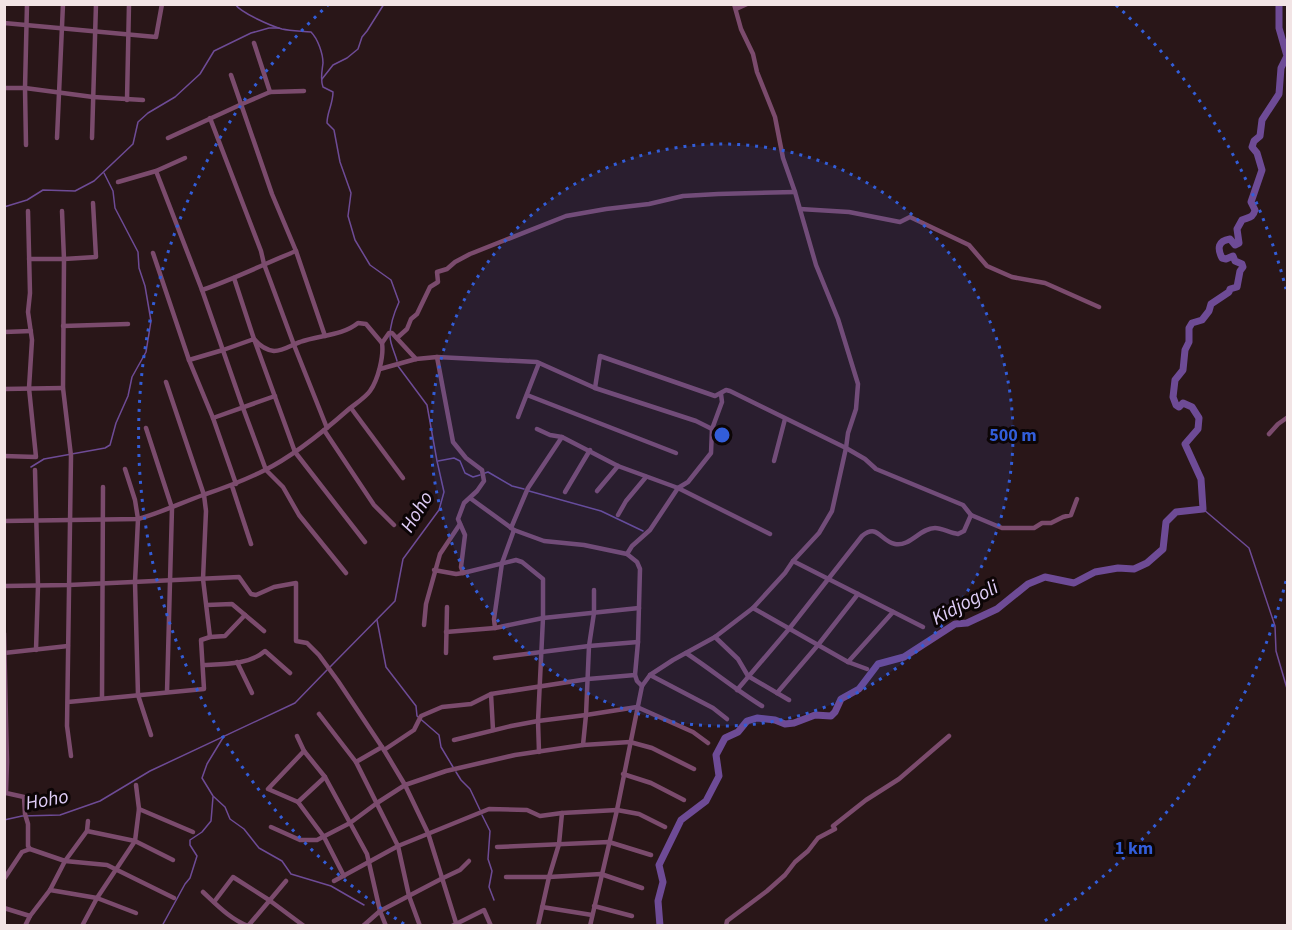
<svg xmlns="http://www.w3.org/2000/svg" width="1292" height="930" font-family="'Source Sans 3',sans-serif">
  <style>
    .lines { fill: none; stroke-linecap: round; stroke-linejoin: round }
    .stream { stroke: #6e4b96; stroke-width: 1.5 }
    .river { stroke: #6e4b96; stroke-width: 7 }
    .minor { stroke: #7b4b6d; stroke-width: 4.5 }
    .ring { fill: none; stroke: #325dd9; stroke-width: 3; stroke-dasharray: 3 6 }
    .labels { text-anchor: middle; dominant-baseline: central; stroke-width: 6; stroke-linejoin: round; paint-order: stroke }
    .water-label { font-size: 20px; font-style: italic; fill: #deccf6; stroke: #0c0506 }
    .centre { fill: #325dd9; stroke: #0c0506; stroke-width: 3 }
    .ring-label { font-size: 18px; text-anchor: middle; font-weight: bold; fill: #325dd9; stroke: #0c0506; stroke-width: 6; stroke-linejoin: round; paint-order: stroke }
  </style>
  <rect width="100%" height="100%" fill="#291618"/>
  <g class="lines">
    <g class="stream">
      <path d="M235 4C241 13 271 26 282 29 291 31 302 31 311 32 318 39 323 54 323 63 322 72 320 79 323 87L333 92C333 104 327 112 327 123L334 130 340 162 351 193 348 216 355 240 370 265 391 280 399 302C394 313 390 324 390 336 390 344 395 353 397 361"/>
      <path d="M322 79 333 65 347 58 358 49 362 37 367 31 384 4"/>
      <path d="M4 207 27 200 43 190 75 191 94 181 133 144 138 122 148 113 175 97 200 74 214 51 251 33 269 28H279"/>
      <path d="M438 461 454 458 460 461 465 473 473 477 480 475"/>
      <path d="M31 467 44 459 105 448 110 445 116 423 128 396 132 377 146 352 151 321 145 286 139 268 138 252 115 208 113 191 104 173"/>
      <path d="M485 473 488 472 512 486 524 489"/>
      <path d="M529 491 601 511 643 531"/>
      <path d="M1203 509 1249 548 1275 626 1276 651 1288 692"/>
      <path d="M377 620 386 667 416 706 417 716 439 735 441 747 453 767"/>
      <path d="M330 667 395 601 403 559 439 510 444 492 437 461 427 405 398 366"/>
      <path d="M224 736 207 764 202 778 213 796 225 807 230 819 244 829 259 848 282 861 291 874 331 886 364 905"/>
      <path d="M456 772 461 780 470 789 480 810"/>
      <path d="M482 815 490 831 488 859 492 871 489 887 494 900"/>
      <path d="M4 820 22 816 60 815 100 801 150 771 295 703 327 670"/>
      <path d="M162 926 185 884 190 878 197 856 190 845V840L202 832 211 821 213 797"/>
    </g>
    <path class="river" d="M660 926 658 901 663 882 659 865 681 820 706 801 719 776 716 755 725 738 738 732 747 721 757 718 775 720 785 724 794 723 815 715 831 716 835 712 841 699 859 689 878 664 904 657 955 624 967 623 997 609 1028 584 1045 577 1074 583 1095 572 1118 568 1134 569 1147 563 1163 549 1166 522 1176 512 1203 509 1201 479 1185 444 1198 429 1199 418 1192 407 1183 403 1179 407 1176 405 1173 397 1175 380 1183 370 1185 350 1189 342V328L1192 323 1202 320 1209 311 1211 304 1229 292 1230 289 1237 287 1240 271 1243 267 1242 264 1235 261 1233 256 1226 259 1222 258C1217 248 1218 241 1230 239L1235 245 1239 243 1237 229 1242 220C1249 217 1253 218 1255 210L1251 202 1262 170 1257 153 1252 147 1254 141 1260 136 1262 120 1279 94 1281 68 1287 56 1279 28V4"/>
    <g class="minor">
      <path d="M736 9 747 4"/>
      <path d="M4 23 156 37 162 4"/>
      <path d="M254 43 270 92"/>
      <path d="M231 75 272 194 296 251 325 336"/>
      <path d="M4 88H25L93 97 143 100"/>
      <path d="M127 100 129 4"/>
      <path d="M210 118 261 251 264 264 294 345 327 428"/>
      <path d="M57 138 63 4"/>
      <path d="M92 138 96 4"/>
      <path d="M168 138 242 104 270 92 304 91"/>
      <path d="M26 145 25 88 27 4"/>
      <path d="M156 171 202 290 243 408 266 470 283 487 299 515 346 573"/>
      <path d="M118 182 156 171 185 158"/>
      <path d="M800 209 849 212 900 222 910 217 969 245 987 266 1012 277 1045 283 1099 307"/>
      <path d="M62 211 64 259 63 388 71 456 67 726 71 756"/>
      <path d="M153 253 189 360 213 418 236 484"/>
      <path d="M29 259H64L96 257 93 203"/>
      <path d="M234 278 254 339C259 345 266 350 274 351 284 351 291 345 300 342 319 335 342 336 358 323L366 324 382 343"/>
      <path d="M202 290C234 279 264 264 296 251"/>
      <path d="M63 326 128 324"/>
      <path d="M4 332 31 331"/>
      <path d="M397 338 407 329 411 319 417 314 430 287 438 282 437 272 447 269 455 262 470 254 566 216 606 209 649 204 683 196 718 194 795 192"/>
      <path d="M437 357 453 442 466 458 482 470 484 481 477 491 464 503 458 519 465 535 461 567 463 573 516 560 522 562 543 579V618L538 721 539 752"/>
      <path d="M189 360 223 350 254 339 295 452 365 542"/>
      <path d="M380 369 416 359 437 357 537 362 595 388 696 421 712 429"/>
      <path d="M166 382 204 495 206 511 203 579 210 637"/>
      <path d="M595 388 600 356 715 396 726 390 730 391 846 448 865 459 876 469 963 505 971 515 1002 528H1034L1042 523H1051L1063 517 1071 515 1077 499"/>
      <path d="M4 389 63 388"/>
      <path d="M527 395 676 453"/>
      <path d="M351 408 403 478"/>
      <path d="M518 417 539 363"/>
      <path d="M213 418 275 396"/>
      <path d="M146 428 172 508 167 692"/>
      <path d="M537 429 550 435 562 437 618 466 678 488 770 534"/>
      <path d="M324 430 374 505 394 525"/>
      <path d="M1269 434 1278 424 1288 417"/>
      <path d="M4 456 36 457 29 388 32 340 28 312 30 293 28 211"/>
      <path d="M774 461 785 419"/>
      <path d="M125 469 135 500 138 519 135 582 138 695 151 735"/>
      <path d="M35 470 38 586 36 650"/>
      <path d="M232 486 251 544"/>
      <path d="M597 491 618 466"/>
      <path d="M565 492 590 450"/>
      <path d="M470 498 514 530 544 541 584 545 627 554 637 562 640 569 638 642 635 675 637 681 642 686"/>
      <path d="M618 515 626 501 646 477"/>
      <path d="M4 521 138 519C160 513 181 503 203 495 224 488 243 481 263 471 294 456 323 432 349 409 355 404 365 398 370 391 378 380 384 356 382 343L389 333H392L416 359"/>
      <path d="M511 528 528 488 562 437"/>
      <path d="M627 554 632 546 650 530 678 488 688 482 711 453 712 429 722 402 721 394"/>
      <path d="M793 561 923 627"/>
      <path d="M434 570 456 574 463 573"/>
      <path d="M4 586 69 585 239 577 251 594 256 595 274 587 296 583V641L307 643 319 655 338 681 384 750 405 785 428 833 457 926"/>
      <path d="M207 605 232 604 264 631"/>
      <path d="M753 608 848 662 867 669"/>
      <path d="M424 625 426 604 440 554 460 524"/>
      <path d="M495 628 494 619 502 563 514 530"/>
      <path d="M446 632 495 628 543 618 639 608"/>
      <path d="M4 633 7 762 6 793 24 797 25 814 28 824V846L30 849 65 861 107 865 174 898"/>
      <path d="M715 637 738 659 748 676 789 700"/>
      <path d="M4 653 68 646"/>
      <path d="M446 653 447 607"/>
      <path d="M686 653C712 670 736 690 762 706"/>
      <path d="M495 658 589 646 638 642"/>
      <path d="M237 662 252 693"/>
      <path d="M848 662 893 612"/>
      <path d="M203 665C223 664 249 665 265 651L290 673"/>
      <path d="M650 675 713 708 727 719"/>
      <path d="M737 690 789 629 862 536C878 523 880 541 895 544 910 547 920 528 935 528 942 528 950 533 958 534L964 531 971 515"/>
      <path d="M777 693 818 645 858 594"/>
      <path d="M491 694 493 730"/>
      <path d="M102 698 103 487"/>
      <path d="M68 702 204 689 201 640 210 637 225 636 245 615"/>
      <path d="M319 714 356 762 398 846 409 896 420 926"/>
      <path d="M297 736 304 751 325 777 367 854 380 911 386 926"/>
      <path d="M454 740 511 726 538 721 586 715 637 707 693 732 708 743"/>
      <path d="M583 745 586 715 589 646 594 613V590"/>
      <path d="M384 750 414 730 421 716 442 707 471 704 491 694 588 679 635 675"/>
      <path d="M304 751 268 789 298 802 324 837 344 876"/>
      <path d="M356 762 382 747"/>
      <path d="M623 774 651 783 684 800"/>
      <path d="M298 802 325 777"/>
      <path d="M139 809 193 832"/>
      <path d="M271 827 300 840H317L350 823 377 803 405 785 446 771 515 755 583 745 630 742 652 748 694 769"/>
      <path d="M87 831 135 841 173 860"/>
      <path d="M497 847 609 842 651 855"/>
      <path d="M506 877H549L601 874 642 888"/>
      <path d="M4 879 22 852 30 849"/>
      <path d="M334 881 398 846 489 809 527 810 540 816 562 813 617 810 639 814 665 827"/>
      <path d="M50 890 97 898 136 913"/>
      <path d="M203 892C217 905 230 919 248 926L286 881"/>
      <path d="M214 902 233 877 269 900 304 926"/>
      <path d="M594 906 632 916"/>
      <path d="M542 907 592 915"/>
      <path d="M4 908 30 916"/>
      <path d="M25 926 30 916 50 890 65 861 87 831 88 821"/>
      <path d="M82 926 97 898 135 841 139 809 136 785"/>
      <path d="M363 926 380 911 441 879 460 870 469 861"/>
      <path d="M452 926 484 910 491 926"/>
      <path d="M538 926 549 877 559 844 562 813"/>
      <path d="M590 926 617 810 642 686 650 675 673 660 715 637 753 608 785 573 793 561 819 533 832 511 846 448 848 433 856 409 858 384 838 319 816 265 795 192 783 158 775 117 757 72 753 54 741 29 734 4"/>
      <path d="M726 926 727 921 767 891 785 875 795 862 808 851 818 838 835 829 833 826 866 800 899 779 949 736"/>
    </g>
  </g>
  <circle cx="722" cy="435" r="291" fill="#325dd9" fill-opacity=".12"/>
  <g class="ring">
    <circle cx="722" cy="435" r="291"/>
    <path d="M1286 581A583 583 0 0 1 1040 924M404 924A583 583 0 0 1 328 5M1116 5A583 583 0 0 1 1286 289"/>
  </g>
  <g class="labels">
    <g class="water-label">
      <text transform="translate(417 512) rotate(-59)">Hoho</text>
      <text transform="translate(965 603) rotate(-28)">Kidjogoli</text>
      <text transform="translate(47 800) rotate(-10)">Hoho</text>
    </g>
  </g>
  <circle cx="722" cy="435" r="9" class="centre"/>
  <g class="ring-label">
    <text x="1013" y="441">500 m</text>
    <text x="1134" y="854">1 km</text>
  </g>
  <rect width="1292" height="930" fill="none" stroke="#f2e4e5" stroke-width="12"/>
</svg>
